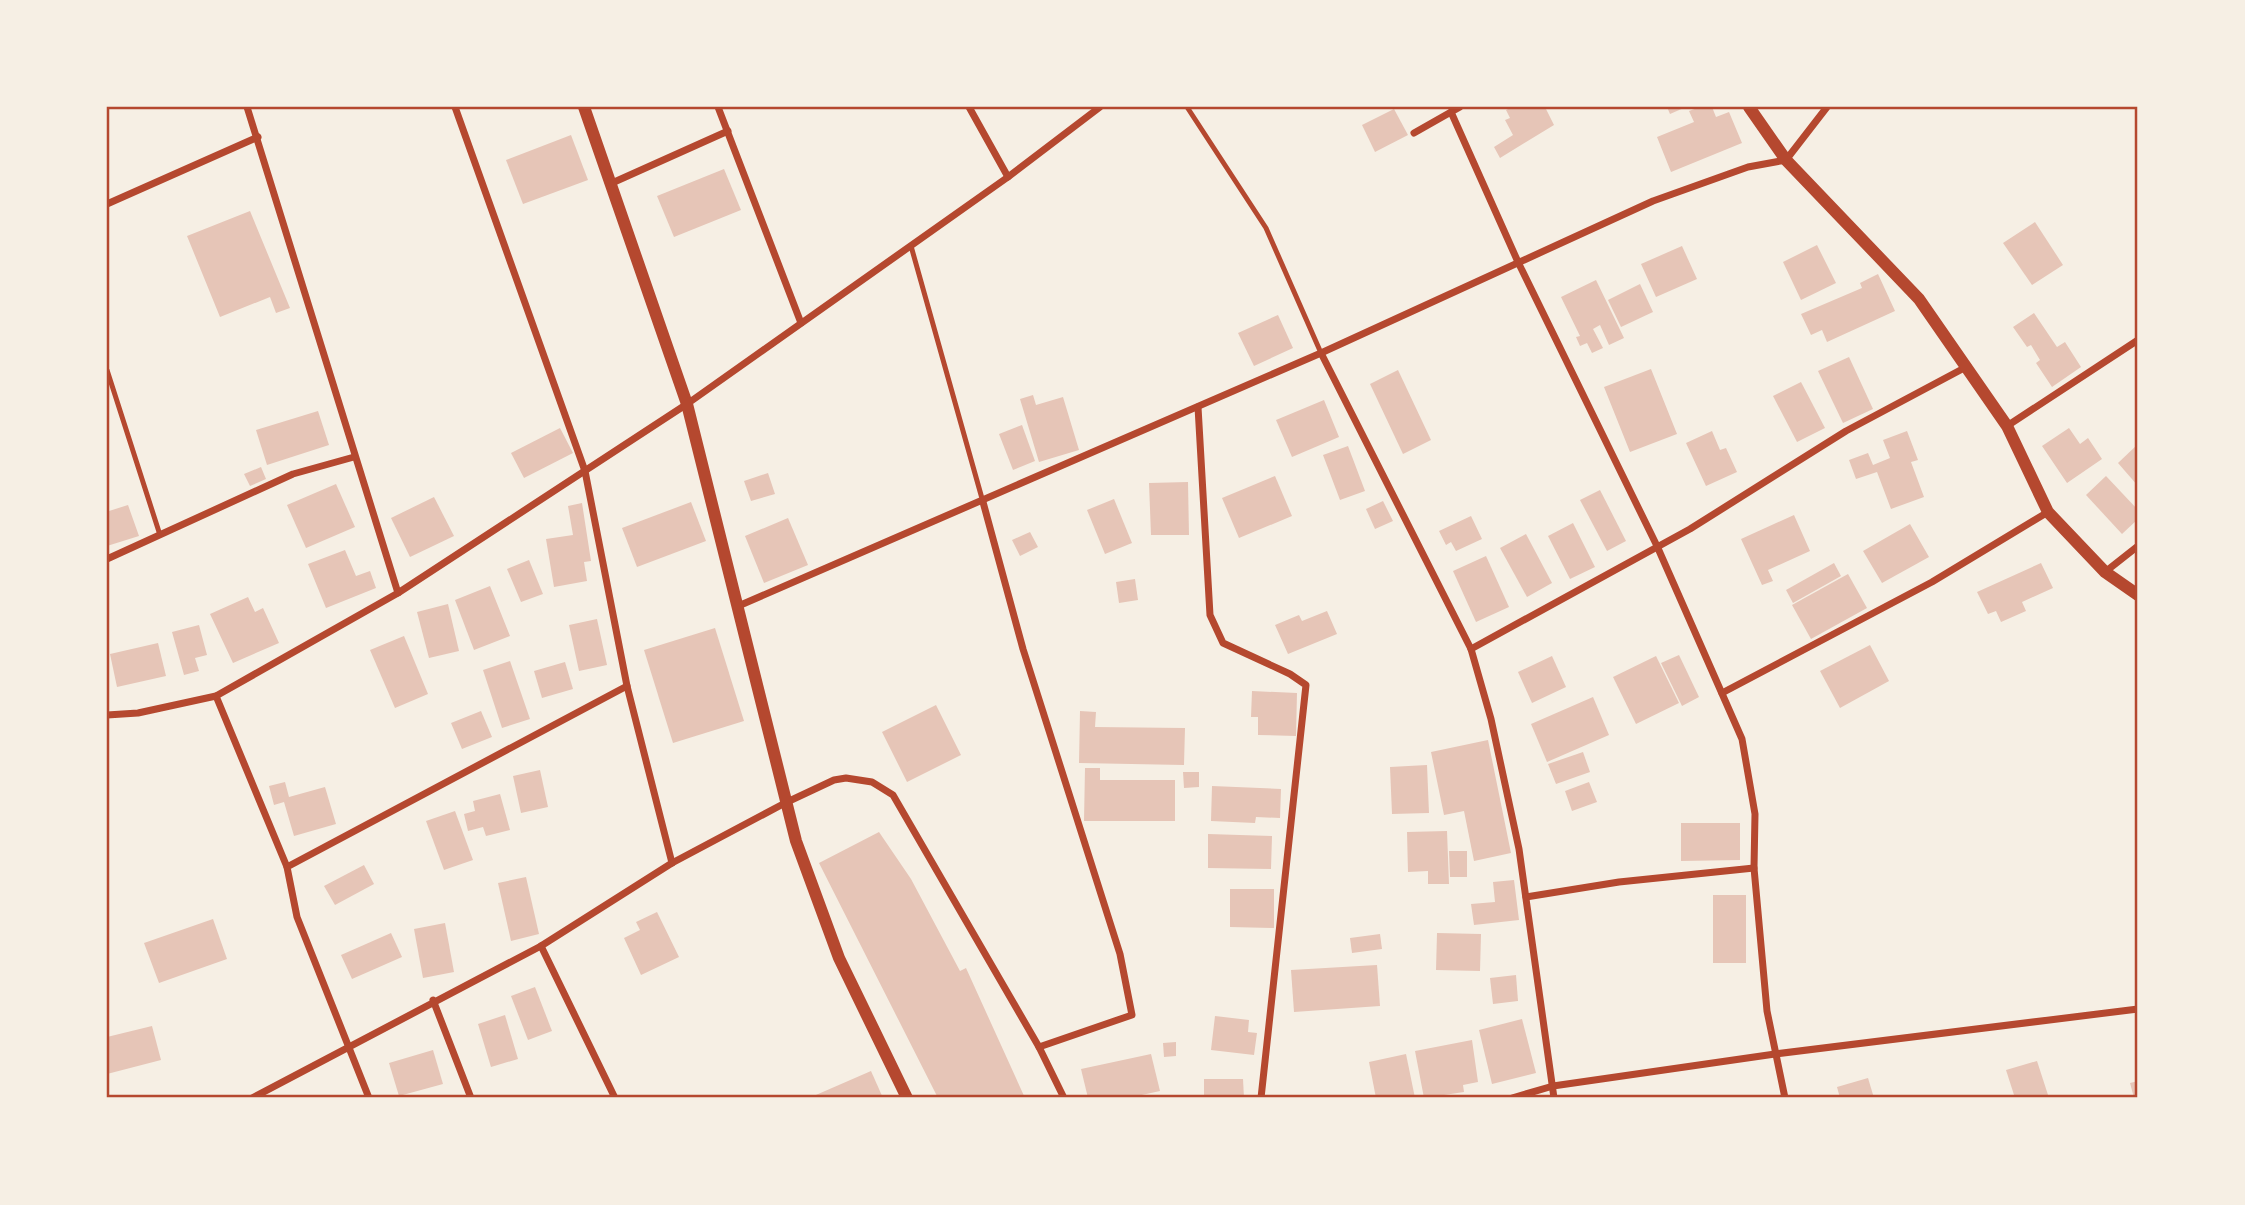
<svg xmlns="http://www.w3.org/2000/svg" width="2245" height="1205" font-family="'Alegreya Sans',sans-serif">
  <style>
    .building { fill: #e6c5b7 }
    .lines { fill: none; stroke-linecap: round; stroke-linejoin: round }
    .service { stroke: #b5482f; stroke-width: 5 }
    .minor { stroke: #b5482f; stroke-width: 7 }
    .tertiary { stroke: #b5482f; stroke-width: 12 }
    .neatline { fill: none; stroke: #b5482f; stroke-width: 2.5 }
  </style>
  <rect width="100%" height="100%" fill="#f6efe4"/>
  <g class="building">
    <path d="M1512 107H1545L1554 125 1500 158 1494 147 1513 135 1505 120 1510 118 1506 110Z"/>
    <path d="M1667 107H1686L1670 114Z"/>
    <path d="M1700 107H1712L1716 117 1729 112 1742 143 1671 172 1657 137 1694 122 1689 111Z"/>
    <path d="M1394 109 1408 135 1375 152 1362 125Z"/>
    <path d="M571 135 588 180 523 204 506 160Z"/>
    <path d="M724 169 741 210 674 237 657 196Z"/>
    <path d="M250 211 290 308 276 313 270 297 220 317 187 236Z"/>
    <path d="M2035 222 2063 265 2032 285 2003 243Z"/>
    <path d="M1817 245 1836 283 1801 300 1783 262Z"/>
    <path d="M1682 246 1697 279 1656 297 1641 264Z"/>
    <path d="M1878 274 1895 311 1827 342 1822 330 1811 335 1801 314 1862 288 1860 283Z"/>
    <path d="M1596 280 1624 338 1609 345 1600 325 1593 329 1603 348 1592 353 1587 343 1580 346 1576 337 1580 336 1561 297Z"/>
    <path d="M1640 284 1653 312 1621 327 1608 300Z"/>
    <path d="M2034 313 2057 347 2065 342 2081 367 2052 387 2036 363 2040 360 2031 345 2027 347 2013 327Z"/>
    <path d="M1278 315 1293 348 1254 366 1238 333Z"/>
    <path d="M1849 357 1873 409 1843 423 1818 371Z"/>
    <path d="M1651 369 1677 434 1630 452 1604 387Z"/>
    <path d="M1398 370 1431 440 1403 454 1370 384Z"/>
    <path d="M1801 382 1825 428 1797 442 1773 396Z"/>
    <path d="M1033 395 1036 405 1063 397 1079 450 1039 462 1020 399Z"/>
    <path d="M1324 400 1339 437 1292 457 1276 420Z"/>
    <path d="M318 411 329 445 267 465 256 430Z"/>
    <path d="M1022 425 1035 461 1013 470 999 434Z"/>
    <path d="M560 428 573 453 524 478 511 453Z"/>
    <path d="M2069 428 2080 444 2088 438 2102 459 2067 483 2042 446Z"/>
    <path d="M1712 431 1720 450 1726 448 1737 472 1706 486 1686 443Z"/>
    <path d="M1907 431 1918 460 1911 462 1924 497 1891 509 1877 472 1856 479 1849 460 1868 453 1873 465 1890 458 1883 440Z"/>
    <path d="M2138 444V486L2118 463Z"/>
    <path d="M1348 446 1365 491 1340 500 1323 455Z"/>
    <path d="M261 467 266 479 250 486 244 474Z"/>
    <path d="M768 473 775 494 751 501 744 481Z"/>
    <path d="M1275 476 1292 516 1239 538 1222 498Z"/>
    <path d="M2106 476 2138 510V519L2122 534 2086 495Z"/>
    <path d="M1188 482 1189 535H1151L1149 483Z"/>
    <path d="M336 484 355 527 306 548 287 505Z"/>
    <path d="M1600 490 1626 541 1607 551 1580 500Z"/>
    <path d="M434 497 454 536 410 557 391 518Z"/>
    <path d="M1114 499 1132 543 1105 554 1087 510Z"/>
    <path d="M1383 501 1393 521 1375 529 1366 509Z"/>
    <path d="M691 502 706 541 637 567 622 528Z"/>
    <path d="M582 503 591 561 584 562 587 581 554 587 546 539 573 535 568 506Z"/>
    <path d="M107 504 109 511 128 505 139 536 107 546Z"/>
    <path d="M1794 515 1810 551 1768 570 1773 581 1762 585 1741 539Z"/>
    <path d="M1471 516 1482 539 1456 551 1451 542 1446 545 1439 531Z"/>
    <path d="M788 518 808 565 764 583 745 536Z"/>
    <path d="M1573 523 1595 567 1570 579 1548 536Z"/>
    <path d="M1910 524 1929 557 1882 583 1863 551Z"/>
    <path d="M1030 532 1038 547 1020 556 1012 540Z"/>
    <path d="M1526 534 1552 583 1527 597 1500 548Z"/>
    <path d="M345 550 356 576 370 571 376 588 326 608 308 564Z"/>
    <path d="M1486 556 1509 607 1476 622 1453 571Z"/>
    <path d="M529 560 543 594 521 602 507 569Z"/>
    <path d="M1834 563 1841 576 1793 603 1786 590Z"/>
    <path d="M2041 563 2053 588 2022 602 2026 611 2001 622 1996 611 1988 614 1977 592Z"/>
    <path d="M1848 574 1867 608 1811 639 1792 605Z"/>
    <path d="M1135 579 1138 600 1119 603 1116 582Z"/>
    <path d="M490 586 510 636 474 650 455 600Z"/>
    <path d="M248 597 255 612 263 608 279 643 233 663 210 614Z"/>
    <path d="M448 604 459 651 429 658 417 612Z"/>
    <path d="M1327 611 1337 634 1288 654 1275 625 1299 615 1302 621Z"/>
    <path d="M597 619 607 665 579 671 569 625Z"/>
    <path d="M199 625 207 655 195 658 199 671 184 675 172 632Z"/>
    <path d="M715 628 744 721 673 743 644 650Z"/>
    <path d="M404 636 428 694 395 708 370 650Z"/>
    <path d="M158 643 166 676 117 687 110 654Z"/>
    <path d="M1870 645 1889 681 1840 708 1820 671Z"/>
    <path d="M1679 655 1699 697 1682 706 1661 663Z"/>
    <path d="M1552 656 1566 687 1532 703 1518 672Z"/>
    <path d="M1656 656 1679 703 1636 724 1613 677Z"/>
    <path d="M510 661 530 719 502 728 483 670Z"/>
    <path d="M565 662 573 689 542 698 534 671Z"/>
    <path d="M1252 691 1297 693 1296 736 1258 735V717H1251Z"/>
    <path d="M1593 697 1609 735 1547 762 1531 724Z"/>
    <path d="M936 705 961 755 907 782 882 732Z"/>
    <path d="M481 711 492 737 462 749 451 723Z"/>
    <path d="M1080 711 1096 712 1095 727 1185 728 1184 765 1079 763Z"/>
    <path d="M1488 740 1511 853 1474 861 1464 811 1444 815 1431 752Z"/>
    <path d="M1583 752 1590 772 1556 784 1548 764Z"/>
    <path d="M1427 765 1429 813 1392 814 1390 767Z"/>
    <path d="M1085 768H1100V780H1175V821H1084Z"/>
    <path d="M540 770 548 807 521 813 513 776Z"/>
    <path d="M1183 772H1199V787L1184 788Z"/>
    <path d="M285 782 289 797 325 787 336 824 294 836 284 802 274 805 269 786Z"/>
    <path d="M1589 782 1597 802 1572 811 1565 791Z"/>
    <path d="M1212 786 1281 789 1280 818 1256 817 1255 823 1211 821Z"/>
    <path d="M500 794 510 830 486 836 483 827 468 831 464 814 475 811 473 801Z"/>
    <path d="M455 811 473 860 444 870 426 821Z"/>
    <path d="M1681 823H1740V860L1681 861Z"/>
    <path d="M1447 831 1449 884H1428V871L1408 872 1407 832Z"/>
    <path d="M879 832 911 879 960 971 966 968 1025 1098H938L819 863Z"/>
    <path d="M1208 834 1272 836 1271 869 1208 868Z"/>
    <path d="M1449 851H1467V877H1450Z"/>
    <path d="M364 865 374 884 335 905 324 886Z"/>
    <path d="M526 877 539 934 511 941 498 883Z"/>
    <path d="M1514 880 1519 920 1474 925 1471 904 1495 902 1493 882Z"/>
    <path d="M1230 889H1274V928L1230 927Z"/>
    <rect x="1713" y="895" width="33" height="68"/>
    <path d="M657 912 679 957 641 975 624 938 640 930 636 922Z"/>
    <path d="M213 919 227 959 159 983 144 943Z"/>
    <path d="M445 923 454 972 423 978 414 929Z"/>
    <path d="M391 933 402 957 352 979 341 955Z"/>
    <path d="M1437 933 1481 934 1480 971 1436 970Z"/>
    <path d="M1380 934 1382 949 1352 953 1350 938Z"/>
    <path d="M1377 965 1380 1006 1294 1012 1291 970Z"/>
    <path d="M1516 975 1518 1001 1493 1004 1490 978Z"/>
    <path d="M535 987 552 1031 528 1040 511 996Z"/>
    <path d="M505 1015 518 1059 491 1067 478 1024Z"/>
    <path d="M1215 1016 1249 1020 1248 1032 1257 1033 1254 1055 1211 1050Z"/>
    <path d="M1522 1019 1536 1073 1492 1084 1479 1030Z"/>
    <path d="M152 1026 161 1060 107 1074V1037Z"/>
    <path d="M1472 1040 1478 1082 1463 1085 1464 1092 1424 1098 1415 1051Z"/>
    <path d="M1176 1042V1056L1164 1057 1163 1043Z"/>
    <path d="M433 1050 443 1084 399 1096 389 1063Z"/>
    <path d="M1151 1054 1160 1091 1128 1098H1088L1081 1069Z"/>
    <path d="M1406 1054 1415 1098H1376L1369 1062Z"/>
    <path d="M2037 1061 2049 1098H2015L2006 1070Z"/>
    <path d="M871 1071 883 1098H809Z"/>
    <path d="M1868 1078 1874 1098H1840L1837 1087Z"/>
    <path d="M1204 1079H1243L1244 1098H1204Z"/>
    <path d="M2138 1081V1098H2134L2130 1083Z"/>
  </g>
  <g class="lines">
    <g class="service">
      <path d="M1187 107 1266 228 1321 353"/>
      <path d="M911 246 983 502"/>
      <path d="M107 370 160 535"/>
    </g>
    <g class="minor">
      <path d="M247 107 398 593"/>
      <path d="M455 107 585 471 627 686 672 863"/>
      <path d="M718 107 801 323"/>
      <path d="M969 107 1008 177"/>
      <path d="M1460 107 1451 112 1518 262 1657 546 1742 739 1755 814 1754 868 1767 1011 1785 1098"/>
      <path d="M1414 133 1451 112"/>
      <path d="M612 183 728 131"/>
      <path d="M107 204 258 137"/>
      <path d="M1321 353 1471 649 1491 719 1519 849 1554 1098"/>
      <path d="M1198 407 1210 615 1223 643 1290 674 1306 685 1261 1098"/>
      <path d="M2007 426 2138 340"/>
      <path d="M983 502 1023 649 1120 954 1132 1015 1039 1047"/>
      <path d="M107 559 293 474 354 457"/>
      <path d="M2105 572 2138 546"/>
      <path d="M736 607 1321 353 1653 201 1748 167 1786 160 1827 107"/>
      <path d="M1471 649 1690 529 1846 431 1968 366"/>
      <path d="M1722 693 1932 582 2048 512"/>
      <path d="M216 696 287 867"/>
      <path d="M107 715 138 713 216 696 398 593 687 404 1008 177 1100 107"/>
      <path d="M1526 897 1619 882 1754 868"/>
      <path d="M541 946 615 1098"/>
      <path d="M433 1000 471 1098"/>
      <path d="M252 1098 541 946 672 863 785 803 834 780 846 778 872 782 893 795 1039 1047 1064 1098"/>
      <path d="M369 1098 297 917 287 867 627 686"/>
      <path d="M1512 1098 1553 1086 1775 1054 2138 1009"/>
    </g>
    <g class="tertiary">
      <path d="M584 107 687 404 796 841 839 958 907 1098"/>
      <path d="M1749 107 1786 160 1919 299 2007 426 2048 512 2105 572 2138 595"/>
    </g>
  </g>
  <rect width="2245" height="1205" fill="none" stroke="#f6efe4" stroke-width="217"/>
  <rect x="108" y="108" width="2028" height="988" class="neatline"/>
</svg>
